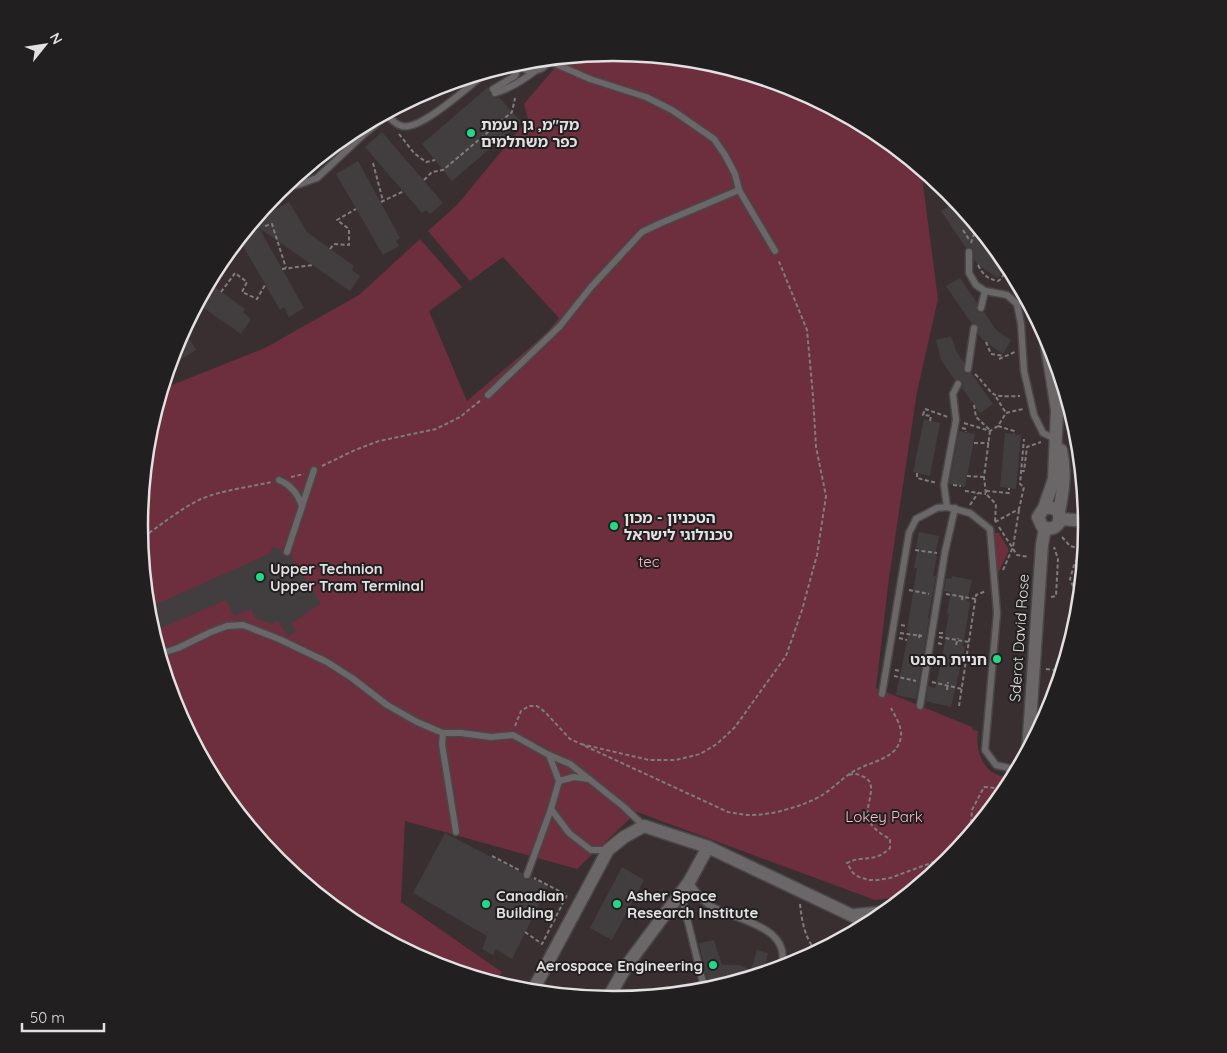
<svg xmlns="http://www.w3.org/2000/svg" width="1227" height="1053" font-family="Quicksand,'Noto Sans Hebrew',sans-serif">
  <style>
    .built { fill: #392f31 }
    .green { fill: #6d2e3e }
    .building { fill: #423e3f }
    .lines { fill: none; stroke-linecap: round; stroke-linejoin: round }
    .lane-casing { stroke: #4a4748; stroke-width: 9 }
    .street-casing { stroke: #4a4748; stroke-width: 15 }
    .secondary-casing { stroke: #4a4748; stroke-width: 15 }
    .path { stroke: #7e7c7c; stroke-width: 2; stroke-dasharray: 4 2.5; stroke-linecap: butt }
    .lane { stroke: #6b6768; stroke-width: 6 }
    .street { stroke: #6b6768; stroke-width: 12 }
    .secondary { stroke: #6b6768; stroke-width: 12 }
    .poi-dot { fill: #24d886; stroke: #221f20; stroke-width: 2 }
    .labels { text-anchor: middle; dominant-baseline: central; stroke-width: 4; stroke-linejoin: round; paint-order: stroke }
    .poi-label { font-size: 15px; font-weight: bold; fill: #e2e0e0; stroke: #221f20; text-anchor: start }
    .park-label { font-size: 15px; fill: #febcc9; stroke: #221f20 }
    .street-label { font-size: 15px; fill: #e2e0e0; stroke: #221f20 }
    .rim { fill: none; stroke: #e2e0e0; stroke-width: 2.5 }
  </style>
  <rect width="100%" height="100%" fill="#2c2929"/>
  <path class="built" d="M614 53 706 62 795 89 877 133 949 192 1008 263 1052 345 1078 434 1087 527 1078 619 1051 708 1007 790 948 862 877 921 795 965 706 991 613 1000 521 991 498 984 502 972 401 902 404 821 149 619 140 526 149 434 176 345 220 263 279 191 350 132 432 88 521 62Z"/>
  <g class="green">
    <path d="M614 53 706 62 795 89 877 133 921 169 938 299 917 392 889 578 876 688 972 727 973 730 978 731C976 746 979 762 992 772 998 776 1006 777 1012 779L1007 790 948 862 906 896 875 900 637 812 577 869 405 821 401 902 502 972 495 984 432 964 350 920 278 861 219 790 175 708 149 619 140 526 149 434 162 389 265 348 359 295 420 239 462 287 429 311 467 401 547 333 559 318 503 257 470 281 428 231 457 205 528 119 524 104 564 57Z"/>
    <path d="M994 533H999L1009 550 996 578Z"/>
  </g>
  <g class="building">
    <path d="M488 87 491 96 495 98 499 97 521 122 452 181 422 144Z"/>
    <path d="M382 132 443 203 430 214 426 210 422 213 365 147Z"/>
    <path d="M358 161 400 238 396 241 399 246 383 255 336 174Z"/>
    <path d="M289 202 307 232 354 266 352 270 360 276 350 291 259 228 304 308 289 317 284 307 280 310 239 239 255 220V221Z"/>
    <path d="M955 202 965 217 966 227 970 229 973 228 991 254 1006 265 998 278 978 265 974 259 973 249 969 247 966 248 941 211Z"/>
    <path d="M960 278 977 303V311L980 313 984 312 996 330 1011 340 1003 354 983 340 978 334V326L975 323 972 324 946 286Z"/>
    <path d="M209 283 245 309 243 312 251 319 241 334 198 304Z"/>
    <path d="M184 330 196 350 180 360 174 350Z"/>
    <path d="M951 336 956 351 964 363V371L967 374 971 373 993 404 980 413 962 388 963 384 962 381 955 380 941 360 936 340Z"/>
    <path d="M924 419 940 423 930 476 913 472Z"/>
    <path d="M959 431 975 434 965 487 949 484Z"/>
    <path d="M1005 433 1021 435 1016 489 1000 487Z"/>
    <path d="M919 532 939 536 935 555 937 556 933 576H936L928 618 929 619 916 699 896 695 909 631H907L917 568H914L918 548H916Z"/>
    <path d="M272 547 282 550 283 555 286 557 293 554 292 559 321 603 291 624 296 632 288 636 278 621 272 624 255 618 251 609 234 616 226 600 161 628 152 606 271 553Z"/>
    <path d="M952 576 972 580 967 601 970 602 963 647H965L951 707 926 701 928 686 935 688 941 664 946 635H945L949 614H947L951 592 944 591 946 578 951 579Z"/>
    <path d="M1056 663 1064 665 1059 682 1051 678Z"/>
    <path d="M445 833 522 873V876L525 879 528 880 531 877 548 886 512 959 496 949 493 955 482 949 487 936 413 893Z"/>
    <path d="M622 867 644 880 612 940 590 928Z"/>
    <path d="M714 940 722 965H739L751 970 757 950 768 953 764 974 710 990 699 943Z"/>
  </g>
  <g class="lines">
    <defs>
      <g id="lane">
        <path d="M549 61 590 79 646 97 672 110 714 139 725 155 735 174 739 190 775 251"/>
        <path d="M517 63C527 75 543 73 550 59"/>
        <path d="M493 89 515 76 519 66"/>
        <path d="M495 93C511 88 522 81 535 71"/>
        <path d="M387 115C391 119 396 125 402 126 421 131 471 84 487 72"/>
        <path d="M284 186 297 185 317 178 363 135 394 109"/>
        <path d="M970 224V217"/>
        <path d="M969 252V273L976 285 985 291 1007 295 1017 304 1021 324 1024 371 1034 415 1043 433 1056 439"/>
        <path d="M981 308 985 291"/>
        <path d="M968 369 974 328"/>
        <path d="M488 395 560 326 591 287 642 232 661 223 739 190"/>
        <path d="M279 480C291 485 298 494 302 506"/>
        <path d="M947 507 944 485 956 420 953 394 958 384"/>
        <path d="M140 535 143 537 141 541"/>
        <path d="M287 552 314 470"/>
        <path d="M159 654 178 648 211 632 227 626 243 625 279 639 327 662 352 678 387 705 417 722 443 733H461L491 737 513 735 549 755 570 764 589 779"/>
        <path d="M882 694 909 533 916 519 937 508 947 507 970 513 990 529 997 613 985 750 996 765 1018 770"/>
        <path d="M920 706 945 552 955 508"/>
        <path d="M443 733 442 744 456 832"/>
        <path d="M549 755 559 781 551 809 569 833 591 850H608"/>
        <path d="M559 781 574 777 589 779 624 807 644 826"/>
        <path d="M527 875 551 809"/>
        <path d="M689 882C695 890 700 899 709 905 735 921 794 925 781 969"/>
        <path d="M681 894 705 991"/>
      </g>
      <g id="street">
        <path d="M855 915 887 912"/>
        <path d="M532 992 608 850 624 837 644 826 708 847"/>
        <path d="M607 1000 627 965 689 882 708 847 870 924"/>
      </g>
      <g id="secondary">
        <path d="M1044 508H1053L1059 512V523C1055 529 1048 530 1042 526L1038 517 1044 508 1054 479 1057 410 1045 334"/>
        <path d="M1059 512C1063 491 1066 472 1061 450"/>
        <path d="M1060 519 1087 521"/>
        <path d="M1028 751 1042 545 1045 528"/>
      </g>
    </defs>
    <use href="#lane" class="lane-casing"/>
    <use href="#street" class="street-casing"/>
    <use href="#secondary" class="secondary-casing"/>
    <g class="path">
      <path d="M399 134 414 153 426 162 435 160"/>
      <path d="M373 163 383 201"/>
      <path d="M424 180 432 172 443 170 512 112 515 98"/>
      <path d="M381 202 404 191"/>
      <path d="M265 226 272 224 286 268"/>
      <path d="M963 230 970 241"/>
      <path d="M971 243 975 231"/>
      <path d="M994 247 996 249"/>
      <path d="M330 249 334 244 349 245V229L337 220 356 209"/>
      <path d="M978 265C983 275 988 279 998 281L1001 279 1009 265"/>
      <path d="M282 269 313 265"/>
      <path d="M221 292 235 273 247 282 242 292 257 299 265 285"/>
      <path d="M195 308 203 307"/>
      <path d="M986 342 991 354 1004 356"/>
      <path d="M999 359 1015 352"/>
      <path d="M975 374C997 396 986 397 1020 396"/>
      <path d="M996 397 1006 413"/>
      <path d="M974 405 976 417 991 431"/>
      <path d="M1006 413 1023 409"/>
      <path d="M930 421 931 416 923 415 925 409 948 417"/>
      <path d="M964 423 990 431 998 426 1006 413"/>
      <path d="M998 426 1014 431V434"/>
      <path d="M962 428 966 429V432"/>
      <path d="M990 431 984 477 986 494 996 504 995 522"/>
      <path d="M1068 435 1078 432"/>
      <path d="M974 443H989"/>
      <path d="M322 466 355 450 379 441 436 429 460 417 481 400"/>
      <path d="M1021 471H1024L1027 447 1041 442"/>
      <path d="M917 473V478L937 483"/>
      <path d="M967 476 984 477"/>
      <path d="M291 477 304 474"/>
      <path d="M953 485 961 486"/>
      <path d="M965 491 986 494"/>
      <path d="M986 491 1009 493V488"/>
      <path d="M970 505 978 493"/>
      <path d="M995 522 1019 509 1024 487 1020 484 1024 439"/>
      <path d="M999 527 1017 555 1029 557"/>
      <path d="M149 533C166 521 182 508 201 499 223 490 249 487 272 482"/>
      <path d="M1062 537 1070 546 1085 550"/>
      <path d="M915 550 937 553"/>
      <path d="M1003 570 1013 547 1019 510"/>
      <path d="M909 590 929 594"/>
      <path d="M946 594 976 599"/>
      <path d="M1081 596 1076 593 1070 579 1075 562 1085 553"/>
      <path d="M1051 597 1056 596 1058 559 1054 547"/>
      <path d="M962 600 963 594"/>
      <path d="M901 625 907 626"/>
      <path d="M900 633 922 636"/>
      <path d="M939 633H945"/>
      <path d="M939 637 969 642"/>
      <path d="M899 638 907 640"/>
      <path d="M919 638 920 633"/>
      <path d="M938 643 944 645"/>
      <path d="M956 645 958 638"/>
      <path d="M1046 669 1054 670"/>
      <path d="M895 670 900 671"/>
      <path d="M894 676 916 681"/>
      <path d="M932 682 962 689"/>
      <path d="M947 690 948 682"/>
      <path d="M959 706 976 595 986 591"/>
      <path d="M515 726 521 711 529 706H537L545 712 570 739 581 744"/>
      <path d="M581 744 649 760H676L700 754 717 744 735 727 786 656 802 610 817 555 826 496 816 447 813 396 807 330 778 259"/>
      <path d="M585 746 728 812C734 813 740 814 747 815 770 816 805 806 824 794 836 786 845 775 858 769 873 761 899 758 901 736 902 726 895 716 891 708"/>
      <path d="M849 775C855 773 858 774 864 777 879 784 865 805 868 817 870 827 881 834 890 839V848C873 864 865 854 847 863L853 873 859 877 869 880H878L890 878 942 859 962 841 971 823 972 810 984 787 1006 789"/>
      <path d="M492 856 519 870"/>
      <path d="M800 904C802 923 805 938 817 953"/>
      <path d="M525 932 542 944 567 895 534 878"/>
    </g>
    <use href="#lane" class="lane"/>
    <use href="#street" class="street"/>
    <use href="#secondary" class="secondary"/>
  </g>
  <g class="poi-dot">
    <circle cx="471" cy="133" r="5"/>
    <circle cx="614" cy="526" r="5"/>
    <circle cx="260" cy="577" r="5"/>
    <circle cx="997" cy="659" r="5"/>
    <circle cx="486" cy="904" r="5"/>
    <circle cx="617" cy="904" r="5"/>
    <circle cx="713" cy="965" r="5"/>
  </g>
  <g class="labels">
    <g class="poi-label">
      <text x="481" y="124">מק"מ, גן נעמת<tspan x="481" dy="17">כפר משתלמים</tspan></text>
      <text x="624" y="517">הטכניון - מכון<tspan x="624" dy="17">טכנולוגי לישראל</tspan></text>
      <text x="270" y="568">Upper Technion<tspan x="270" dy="17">Upper Tram Terminal</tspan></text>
      <text x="987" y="659" text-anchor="end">חניית הסנט</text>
      <text x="496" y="895">Canadian<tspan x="496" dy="17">Building</tspan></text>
      <text x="627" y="895">Asher Space<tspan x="627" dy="17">Research Institute</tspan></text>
      <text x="703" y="965" text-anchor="end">Aerospace Engineering</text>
    </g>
    <g class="park-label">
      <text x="649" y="561">tec</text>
      <text x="884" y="816">Lokey Park</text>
    </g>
    <g class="street-label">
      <text transform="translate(1019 638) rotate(-86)">Sderot David Rose</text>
    </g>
  </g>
  <path d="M0 0H1227V1053H0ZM148 526a465 465 0 1 1 930 0a465 465 0 1 1-930 0Z" fill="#221f20" fill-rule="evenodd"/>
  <path class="rim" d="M148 526a465 465 0 1 1 930 0a465 465 0 1 1-930 0Z"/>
  <g transform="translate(45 45) rotate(60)" stroke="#221f20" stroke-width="4" paint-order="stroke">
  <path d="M0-4L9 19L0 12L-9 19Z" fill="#e2e0e0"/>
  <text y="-8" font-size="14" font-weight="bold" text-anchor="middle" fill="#e2e0e0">N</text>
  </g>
  <path d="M22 1023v8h82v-8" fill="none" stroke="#e2e0e0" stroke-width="2.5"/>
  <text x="30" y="1023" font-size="15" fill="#e2e0e0" stroke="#221f20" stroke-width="4" paint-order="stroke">50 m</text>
</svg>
